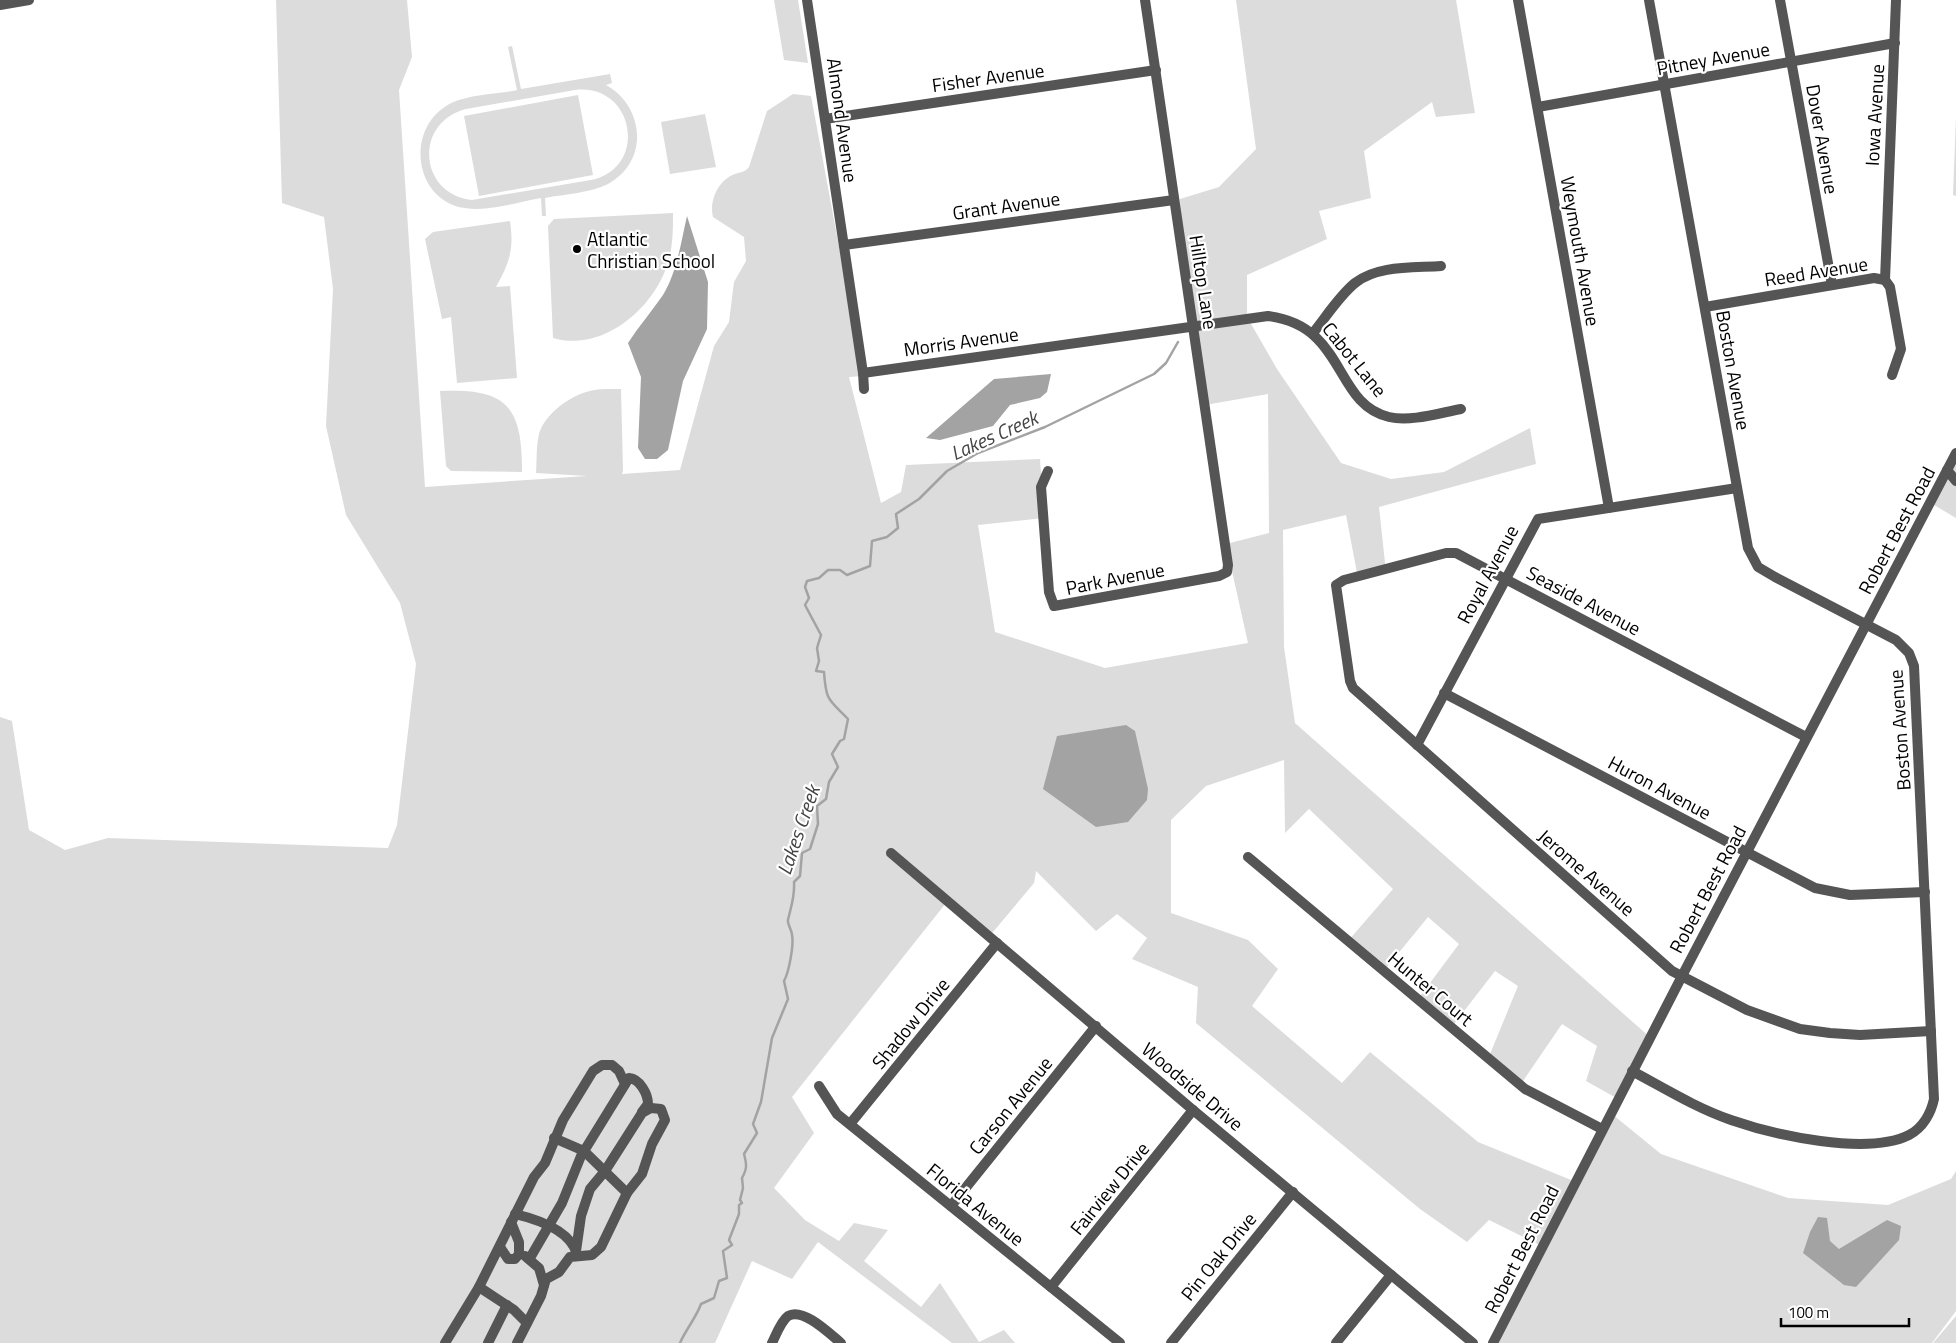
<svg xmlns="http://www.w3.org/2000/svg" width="1956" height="1343" font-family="'Titillium Web',sans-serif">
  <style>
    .green { fill: #dcdcdc; fill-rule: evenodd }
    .water { fill: #a3a3a3 }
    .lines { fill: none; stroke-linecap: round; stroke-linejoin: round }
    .stream { stroke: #a3a3a3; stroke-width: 2.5 }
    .minor { stroke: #555; stroke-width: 10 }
    .tertiary { stroke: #555; stroke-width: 10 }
    .poi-dot { fill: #000; stroke: #fff; stroke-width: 2 }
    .labels { text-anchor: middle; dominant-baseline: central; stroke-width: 4.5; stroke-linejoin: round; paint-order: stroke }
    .street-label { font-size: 19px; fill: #000; stroke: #fff }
    .poi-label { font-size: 19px; fill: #000; stroke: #fff; text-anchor: start }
    .water-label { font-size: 20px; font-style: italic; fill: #444; stroke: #fff }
  </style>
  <rect width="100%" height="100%" fill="#fff"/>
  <g class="green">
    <path d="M276 0H407L412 57 399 90 425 487 587 476 536 473C537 460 536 447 539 434 544 416 566 399 583 393 595 388 609 389 621 389L623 471 622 474 680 470 714 346 729 322 734 282 746 261 744 237 713 217C709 201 718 180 735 174 741 172 745 172 749 167L767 111 793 94 811 96 863 376 849 377 881 503 901 492 906 465 1040 459 1044 518 978 525 995 632 1105 668 1248 643 1226 544 1269 533 1268 394 1205 405 1182 245 1180 199 1219 187 1256 149 1236 0H1456L1475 113 1436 117 1432 102 1364 151 1371 198 1319 211 1327 239 1247 275V317L1277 369 1341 463 1391 479 1444 472 1530 428 1536 464 1379 507 1386 572 1358 578 1346 515 1283 530 1284 647 1295 723 1652 1039 1620 1100 1586 1081 1597 1046 1562 1024 1521 1084 1488 1059 1518 986 1495 971 1451 1028 1418 999 1459 944 1428 917 1383 972 1348 941 1393 889 1309 809 1285 833 1284 760 1206 786 1171 820V913L1248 940 1278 969 1252 1006 1342 1083 1370 1052 1478 1142 1576 1182 1612 1114 1661 1154 1788 1198 1888 1205 1951 1179 1956 1171V1311L1932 1343H1498L1546 1248 1489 1220 1467 1242 1420 1209 1196 1023 1198 987 1132 959 1147 938 1117 914 1096 931 1036 871 1034 883 988 938 946 903 792 1097 814 1133 774 1188 805 1220 839 1241 854 1223 888 1230 864 1261 921 1307 940 1283 979 1342 1004 1330 1015 1343H952L818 1242 792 1279 752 1261 715 1343H0V717L12 721 29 830 65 850 108 838 388 848 397 825 416 664 400 603 346 515 326 426 333 289 324 217 282 203Z"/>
    <path d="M774 0H798L808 63 784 60Z"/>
    <path d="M512 46 521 89 610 74 612 83 606 85C644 106 650 161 608 184 590 193 565 194 545 198L546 216H542L541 198C517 202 489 212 465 208 415 201 405 132 446 106 466 94 495 95 517 90L508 47ZM575 90C635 83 649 168 591 180L472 200C418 194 414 122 466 109Z"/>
    <path d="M578 95 593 175 479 196 464 116Z"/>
    <path d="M705 114 716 167 670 174 661 122Z"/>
    <path d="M1956 117V196L1953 195Z"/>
    <path d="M673 213C673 228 673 244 669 259 657 306 604 353 553 338L548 226 554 219Z"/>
    <path d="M510 221C514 249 510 262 496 287L510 286 517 378 457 383 451 317 442 319 425 239 433 232Z"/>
    <path d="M440 391C508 388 522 407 522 472L451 471 446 466Z"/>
    <path d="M1956 452V518L1929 502Z"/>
    <path d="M1956 1316V1343H1933Z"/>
  </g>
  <g class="water">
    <path d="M687 216 708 282 707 329 683 381 668 450 657 459H645L638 448 641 377 628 343C639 326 652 311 663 295 677 272 681 242 687 216Z"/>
    <path d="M1051 374 1047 392 1040 398 1010 405 993 426 940 440 926 438 994 379Z"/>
    <path d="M1126 725 1135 731 1148 789 1147 800 1128 822 1096 827 1043 789 1057 736Z"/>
    <path d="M1818 1217 1827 1218 1830 1241 1839 1249 1887 1220 1901 1226 1899 1240 1856 1287 1844 1285 1803 1253 1810 1232Z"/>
  </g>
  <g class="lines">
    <path class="stream" d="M680 1343C686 1329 696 1318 701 1304L714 1298 719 1281 727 1278 723 1251 732 1245 729 1240 739 1214V1205L742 1203 740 1200 743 1188 742 1178C747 1169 747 1165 744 1154L757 1133 753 1124 761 1102 772 1038 788 999 784 981C789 972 794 945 792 935 792 931 787 923 788 920 791 906 795 897 794 882L800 876 802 853 810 849 818 824 817 806 826 799 829 782 838 767 832 754 840 741 844 739 848 719C829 699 826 702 824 672L816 671 819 661 817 648 821 635 805 605 809 598 805 587 807 581 819 578 828 570H840L847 575 870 566 872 541 887 537 898 528 896 514 919 499 947 471 978 453 1045 427 1154 374 1166 363 1178 342"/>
    <g class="minor">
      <path d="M807 0 863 373 1268 316C1347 326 1333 404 1389 417 1411 422 1439 413 1461 409"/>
      <path d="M1518 0 1609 508"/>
      <path d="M1780 0 1832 285"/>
      <path d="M1538 107 1895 43"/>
      <path d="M825 119 1156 70"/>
      <path d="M844 245 1174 200"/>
      <path d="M1885 280 1890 287 1901 349 1892 375"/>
      <path d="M1705 307 1874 278 1885 280 1896 0"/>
      <path d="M1313 333C1326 317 1339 296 1355 283 1377 265 1414 268 1441 266"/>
      <path d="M863 373 864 389"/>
      <path d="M1947 470 1956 481"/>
      <path d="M1048 471 1041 487 1049 592 1054 606 1219 576 1227 572 1228 565 1145 0"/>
      <path d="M1444 693 1815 888 1850 895 1925 892"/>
      <path d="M1806 737 1456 553H1446L1344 580 1336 585 1350 681 1353 688 1672 971 1747 1010 1800 1029 1830 1033 1860 1035 1931 1031"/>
      <path d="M1417 745 1538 519 1737 488"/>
      <path d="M891 853 1193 1110 1473 1343"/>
      <path d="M1248 857 1525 1089 1602 1129"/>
      <path d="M1632 1071C1664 1088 1696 1108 1731 1120 1774 1135 1867 1156 1909 1135 1923 1128 1931 1113 1934 1099L1914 666 1909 653 1896 640 1775 577 1758 567 1748 548 1649 0"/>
      <path d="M819 1086 837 1114 1120 1343"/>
      <path d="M850 1124 997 943"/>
      <path d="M554 1138 584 1151 627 1193"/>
      <path d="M951 1206 1096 1026"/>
      <path d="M515 1214C536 1219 570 1230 577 1254"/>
      <path d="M500 1247 508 1259H515L519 1254V1242L511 1222"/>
      <path d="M525 1256 539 1268 544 1285"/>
      <path d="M530 1258 562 1203 581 1156 629 1078C640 1079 648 1094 648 1104L642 1112"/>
      <path d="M479 1287 514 1310 527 1323"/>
      <path d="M1051 1287 1193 1110"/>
      <path d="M445 1343 479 1287 534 1177 545 1163 563 1120 593 1071 602 1065H612L619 1071 625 1084"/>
      <path d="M488 1343 507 1305"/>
      <path d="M517 1343 541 1296 546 1279 559 1272 570 1257 592 1255 601 1247 627 1193 642 1174 652 1144 665 1120 661 1109 651 1108 642 1113 605 1171 590 1189 581 1216 576 1251"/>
      <path d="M772 1343C776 1335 781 1321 788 1316 803 1307 830 1334 841 1343"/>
      <path d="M1171 1343 1293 1192"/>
      <path d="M1336 1343 1391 1275"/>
      <path d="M1493 1343 1682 976 1956 453"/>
    </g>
    <path class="tertiary" d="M0 5 29 0"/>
  </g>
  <circle class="poi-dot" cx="577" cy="249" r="5"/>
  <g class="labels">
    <g class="street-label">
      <text transform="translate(1713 58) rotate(-10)">Pitney Avenue</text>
      <text transform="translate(988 77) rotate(-8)">Fisher Avenue</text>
      <text transform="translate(1874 115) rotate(-87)">Iowa Avenue</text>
      <text transform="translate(843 120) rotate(82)">Almond Avenue</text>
      <text transform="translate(1823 139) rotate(80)">Dover Avenue</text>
      <text transform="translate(1006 205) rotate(-8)">Grant Avenue</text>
      <text transform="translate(1581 251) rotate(80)">Weymouth Avenue</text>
      <text transform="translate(1816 271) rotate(-9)">Reed Avenue</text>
      <text transform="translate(1204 282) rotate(81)">Hilltop Lane</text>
      <text transform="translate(961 341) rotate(-8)">Morris Avenue</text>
      <text transform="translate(1355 359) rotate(51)">Cabot Lane</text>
      <text transform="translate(1734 370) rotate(80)">Boston Avenue</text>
      <text transform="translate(1896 530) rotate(-62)">Robert Best Road</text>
      <text transform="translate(1487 574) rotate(-62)">Royal Avenue</text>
      <text transform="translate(1115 578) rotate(-11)">Park Avenue</text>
      <text transform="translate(1584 600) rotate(28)">Seaside Avenue</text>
      <text transform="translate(1899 730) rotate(-94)">Boston Avenue</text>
      <text transform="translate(1660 787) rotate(28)">Huron Avenue</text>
      <text transform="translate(1587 872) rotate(41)">Jerome Avenue</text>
      <text transform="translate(1707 889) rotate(-62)">Robert Best Road</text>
      <text transform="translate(1431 988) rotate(40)">Hunter Court</text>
      <text transform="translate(910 1023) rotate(-51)">Shadow Drive</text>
      <text transform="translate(1193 1086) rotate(40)">Woodside Drive</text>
      <text transform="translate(1010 1105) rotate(-51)">Carson Avenue</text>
      <text transform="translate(1109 1188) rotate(-51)">Fairview Drive</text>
      <text transform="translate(976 1204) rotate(39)">Florida Avenue</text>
      <text transform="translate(1521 1249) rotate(-63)">Robert Best Road</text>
      <text transform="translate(1218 1256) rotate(-51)">Pin Oak Drive</text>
    </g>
    <g class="poi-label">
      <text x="587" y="238">Atlantic<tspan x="587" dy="22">Christian School</tspan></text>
    </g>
    <g class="water-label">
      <text transform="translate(994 435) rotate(-24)">Lakes Creek</text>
      <text transform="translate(798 830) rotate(-71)">Lakes Creek</text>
    </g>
  </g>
  <path d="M1781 1318v8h128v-8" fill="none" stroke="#000000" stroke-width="2.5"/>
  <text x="1788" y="1318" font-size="15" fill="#000000" stroke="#ffffff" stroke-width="4" paint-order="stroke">100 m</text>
</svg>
